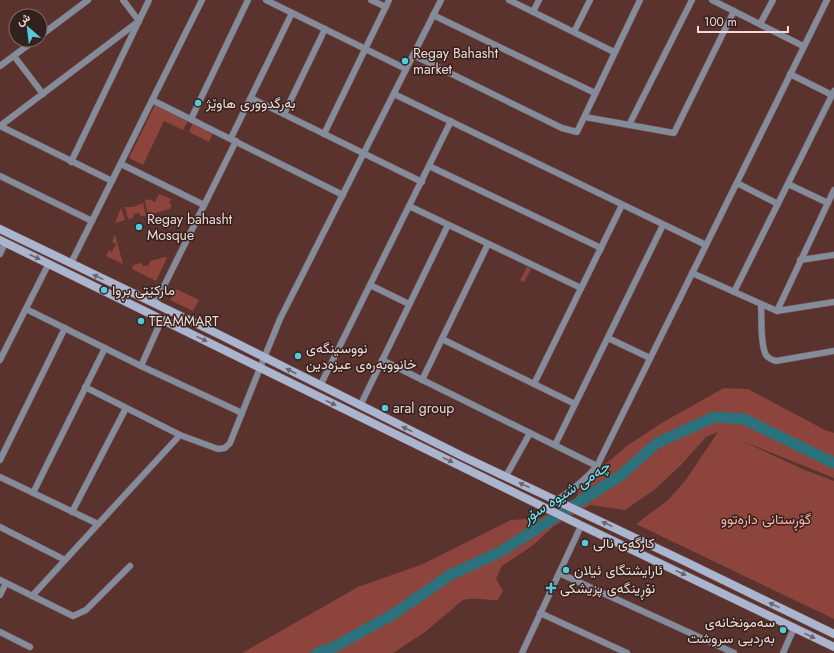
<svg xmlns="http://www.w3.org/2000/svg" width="834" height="653" font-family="Jost,Vazirmatn,sans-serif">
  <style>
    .green { fill: #8c443c }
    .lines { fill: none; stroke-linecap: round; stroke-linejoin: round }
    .river { stroke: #2b727c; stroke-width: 11 }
    .street-casing { stroke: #76514c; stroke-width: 7 }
    .secondary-casing { stroke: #76514c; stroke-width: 9 }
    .street { stroke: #848b9b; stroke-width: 6 }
    .secondary { stroke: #aab5cf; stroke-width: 8 }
    .oneway { fill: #69646e }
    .poi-dot { fill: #53cbdb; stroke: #33211e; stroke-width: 1.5 }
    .labels { text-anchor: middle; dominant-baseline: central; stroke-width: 3; stroke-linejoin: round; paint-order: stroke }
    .poi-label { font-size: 14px; fill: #f3d9d5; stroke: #33211e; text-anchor: start }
    .park-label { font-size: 14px; fill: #feb3a8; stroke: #33211e }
    .water-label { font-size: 15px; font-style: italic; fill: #65ecff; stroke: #33211e }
  </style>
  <rect width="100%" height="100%" fill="#5a332e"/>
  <g class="green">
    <path d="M155 105 188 121 183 130 164 121 143 165 129 158Z"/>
    <path d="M193 123 213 133 209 142 189 132Z"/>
    <path d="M159 194 171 199 169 203 172 204 170 209 148 215 145 201 149 199 155 202Z"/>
    <path d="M143 203 146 216H141L139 213 134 214 133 218 128 219 125 207H133Z"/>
    <path d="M121 208 125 220 115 223Z"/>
    <path d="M115 234 123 264 106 256 109 250 112 252 116 244 112 242Z"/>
    <path d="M165 257 167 258 156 281 132 269 133 265 141 263 143 266H146L149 265 150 261Z"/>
    <path d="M527 267 531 269 524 282 520 280Z"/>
    <path d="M176 289 199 300 193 311 170 300Z"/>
    <path d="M724 388 748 389 825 430 834 433V478L740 440 805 470 834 481V619L636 524 668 500 685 481 718 432 706 437 681 465 654 490 625 510 590 505 554 526 532 546 502 566 496 579 503 591 498 600C488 600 472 597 463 600L425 632 393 653H242L358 587 423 564 511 520 540 518 576 499 581 485 628 445 665 421Z"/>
  </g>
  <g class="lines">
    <path class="river" d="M317 653 332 648 392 615 450 575 500 552 620 476 657 443 714 417 744 419 834 463"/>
    <defs>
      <g id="street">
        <path d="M266 0 406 69"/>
        <path d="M371 0 386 7"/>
        <path d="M509 0 614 52"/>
        <path d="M712 0 803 46"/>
        <path d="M533 12 539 0"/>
        <path d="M433 15 595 93"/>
        <path d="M760 24 773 0"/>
        <path d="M574 32 590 0"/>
        <path d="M40 36 88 0"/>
        <path d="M413 55 562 128 577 132 640 0"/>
        <path d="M14 56 43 94"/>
        <path d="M0 66 35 40"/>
        <path d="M790 74 832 95"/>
        <path d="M394 94 706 245"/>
        <path d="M251 98 422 182"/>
        <path d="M152 100 343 195"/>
        <path d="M284 114 325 29"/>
        <path d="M585 117 674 133 734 11"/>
        <path d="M191 119 248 0"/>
        <path d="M629 125 692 0"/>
        <path d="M0 126 139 21 123 0"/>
        <path d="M0 126 112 181"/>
        <path d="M324 134 389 0"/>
        <path d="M231 138 292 13"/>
        <path d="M71 162 149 0"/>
        <path d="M121 164 204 205"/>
        <path d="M429 166 601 248"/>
        <path d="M0 176 92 221"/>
        <path d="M737 183 778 204"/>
        <path d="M788 184 828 203"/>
        <path d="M409 206 581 288"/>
        <path d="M0 254 5 243"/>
        <path d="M800 260 834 255"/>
        <path d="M71 263 202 0"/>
        <path d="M692 273 777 311 834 302"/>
        <path d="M370 285 409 304"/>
        <path d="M734 292 834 91"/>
        <path d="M155 304 236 141"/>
        <path d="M761 305C762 318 760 344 766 355 769 359 772 360 776 361L834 351"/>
        <path d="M26 309 141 366 242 413"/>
        <path d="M777 311 834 190"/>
        <path d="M608 338 650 358"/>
        <path d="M442 339 575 404"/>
        <path d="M0 360 49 263"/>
        <path d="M382 360 597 466"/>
        <path d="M141 366 162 319"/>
        <path d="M422 380 488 244"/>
        <path d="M534 384 622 205"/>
        <path d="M320 386 451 121"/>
        <path d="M85 387 180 435 218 449 225 448 230 443 260 368 280 319 441 0"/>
        <path d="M360 406 448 225"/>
        <path d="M555 445 663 225"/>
        <path d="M0 460 65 328"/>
        <path d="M506 476 530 433"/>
        <path d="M0 477 98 524"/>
        <path d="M33 493 105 348"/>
        <path d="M557 500C571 491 586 479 597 466L827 0"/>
        <path d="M72 512 126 408"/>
        <path d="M0 527 65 560"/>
        <path d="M559 573 734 653"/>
        <path d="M0 580 73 616 86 610 130 566"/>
        <path d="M0 595 6 583"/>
        <path d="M32 596 180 435"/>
        <path d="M540 613 627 653"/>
        <path d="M0 632 30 647"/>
        <path d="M522 653 581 526"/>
        <path d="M783 653 794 628"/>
      </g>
      <g id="secondary">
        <path d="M0 229 218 334 462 456 684 561 834 634"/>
        <path d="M0 240 570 520 834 647"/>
      </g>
    </defs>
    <use href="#street" class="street-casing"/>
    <use href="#secondary" class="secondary-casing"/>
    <use href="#street" class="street"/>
    <use href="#secondary" class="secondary"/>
  </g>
  <defs><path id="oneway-solid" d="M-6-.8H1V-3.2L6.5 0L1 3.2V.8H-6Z"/></defs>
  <g class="oneway">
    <use href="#oneway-solid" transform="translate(35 257) rotate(25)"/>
    <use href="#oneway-solid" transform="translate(98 277) rotate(-154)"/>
    <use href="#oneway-solid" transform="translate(202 339) rotate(26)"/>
    <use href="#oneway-solid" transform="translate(291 371) rotate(-153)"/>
    <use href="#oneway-solid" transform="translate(331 403) rotate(26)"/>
    <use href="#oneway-solid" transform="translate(407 429) rotate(-154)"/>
    <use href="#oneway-solid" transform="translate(448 460) rotate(26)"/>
    <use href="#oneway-solid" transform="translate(524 485) rotate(-155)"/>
    <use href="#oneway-solid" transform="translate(607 524) rotate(-154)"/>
    <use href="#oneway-solid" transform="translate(681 573) rotate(26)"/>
    <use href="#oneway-solid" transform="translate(774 605) rotate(-154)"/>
    <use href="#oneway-solid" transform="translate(810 636) rotate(26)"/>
  </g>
  <g class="poi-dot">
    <circle cx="405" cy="61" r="4"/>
    <circle cx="198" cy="103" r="4"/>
    <circle cx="139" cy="227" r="4"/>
    <circle cx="104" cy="290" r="4"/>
    <circle cx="141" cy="321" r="4"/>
    <circle cx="298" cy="356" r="4"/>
    <circle cx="385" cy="408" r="4"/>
    <circle cx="585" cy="543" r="4"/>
    <circle cx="566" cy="570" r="4"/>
    <path d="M549 582h4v4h4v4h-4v4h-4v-4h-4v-4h4z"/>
    <circle cx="783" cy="630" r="4"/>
  </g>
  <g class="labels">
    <g class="poi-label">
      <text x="413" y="53">Regay Bahasht<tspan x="413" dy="16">market</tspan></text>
      <text x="206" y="103">بەرگدووری هاوێژ</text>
      <text x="147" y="219">Regay bahasht<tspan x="147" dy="16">Mosque</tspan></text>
      <text x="112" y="290">مارکێتی بڕوا</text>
      <text x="149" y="321">TEAMMART</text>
      <text x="306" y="348">نووسینگەی<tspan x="306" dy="16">خانووبەرەی عیزەدین</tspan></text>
      <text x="393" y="408">aral group</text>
      <text x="593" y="543">کارگەی نالی</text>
      <text x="574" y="570">ئارایشتگای ئیلان</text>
      <text x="560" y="588">نۆڕینگەی پزیشکی</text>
      <text x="775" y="622" text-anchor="end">سەمونخانەی<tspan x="775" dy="16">بەردیی سروشت</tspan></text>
    </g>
    <g class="park-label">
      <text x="766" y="519">گۆڕستانی دارەتوو</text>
    </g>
    <g class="water-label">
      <text transform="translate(566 492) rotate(-33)">چەمی شیوە سۆر</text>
    </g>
  </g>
  <g transform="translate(28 28) rotate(332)"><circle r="19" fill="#33211e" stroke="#806b67"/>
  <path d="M0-3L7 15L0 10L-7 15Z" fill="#53cbdb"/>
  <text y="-6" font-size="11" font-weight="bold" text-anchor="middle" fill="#f3d9d5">ش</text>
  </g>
  <path d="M698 26v6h90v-6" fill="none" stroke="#f3d9d5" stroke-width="2"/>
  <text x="704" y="26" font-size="12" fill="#f3d9d5" stroke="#33211e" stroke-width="3" paint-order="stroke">100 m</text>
</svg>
